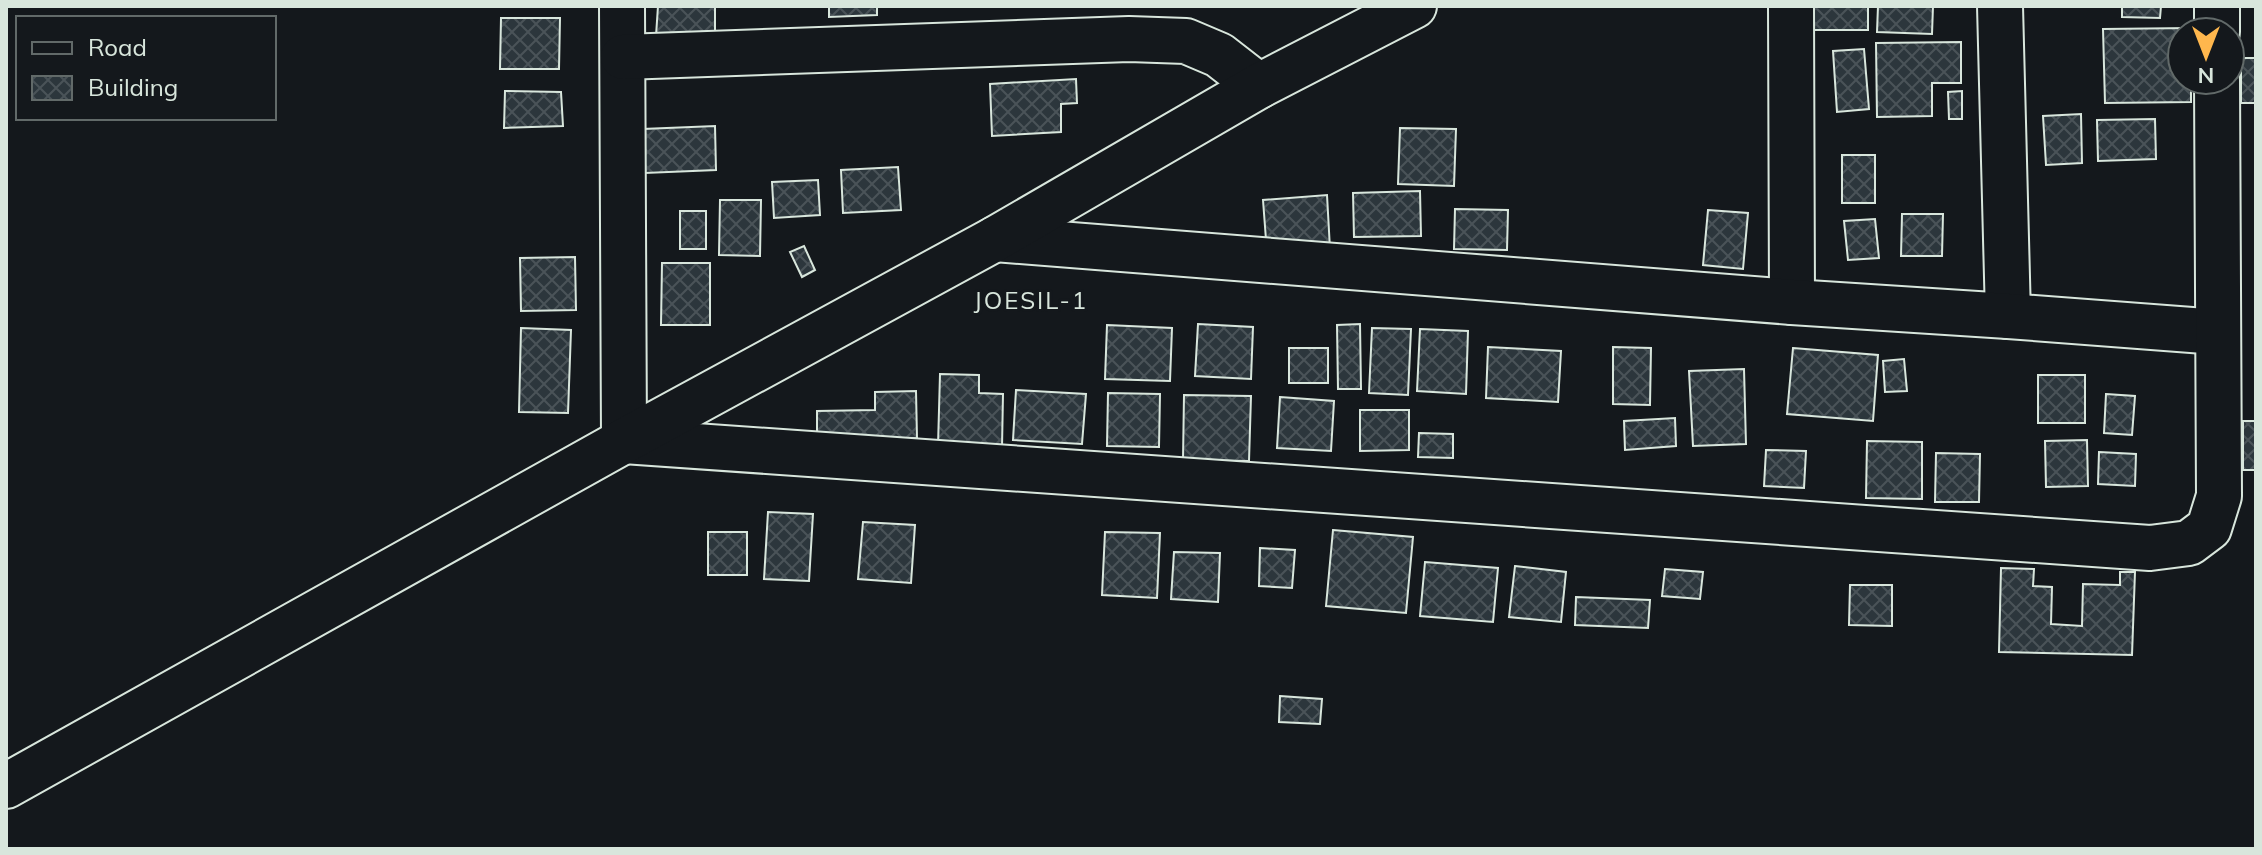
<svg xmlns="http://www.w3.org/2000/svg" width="2262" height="855" font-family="Mulish,sans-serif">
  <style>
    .building { fill: url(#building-cross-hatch); stroke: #d8e6dc; stroke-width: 2 }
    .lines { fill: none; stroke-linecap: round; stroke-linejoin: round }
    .street-casing { stroke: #d8e6dc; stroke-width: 48 }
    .street { stroke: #14181c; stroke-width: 44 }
    .labels { text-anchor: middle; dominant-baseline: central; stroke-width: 6; stroke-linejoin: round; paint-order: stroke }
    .neighbourhood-label { font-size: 24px; letter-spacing: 2px; fill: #d8e6dc; stroke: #14181c }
  </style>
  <defs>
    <pattern id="building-cross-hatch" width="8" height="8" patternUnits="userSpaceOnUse" patternTransform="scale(2)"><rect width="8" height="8" fill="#2c363c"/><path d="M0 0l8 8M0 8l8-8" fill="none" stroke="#4a5358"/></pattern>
  </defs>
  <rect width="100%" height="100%" fill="#14181c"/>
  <g class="building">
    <path d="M658 6H715V38L656 36Z"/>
    <path d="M829 6H877V15L829 17Z"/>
    <rect x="1810" y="6" width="58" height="24"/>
    <path d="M1878 6H1933L1932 34 1877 32Z"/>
    <path d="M2122 6H2161L2160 18 2122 17Z"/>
    <path d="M501 18H560L559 69H500Z"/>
    <path d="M2190 28V32H2182V80H2191V102L2105 103 2103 29Z"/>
    <path d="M1961 42V83H1932V116L1877 117 1876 43Z"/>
    <path d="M1864 49 1869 109 1837 112 1833 51Z"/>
    <rect x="2241" y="58" width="15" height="45"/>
    <path d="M1076 79 1077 103 1061 104V132L992 136 990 84Z"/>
    <path d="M505 91 561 92 563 126 504 128Z"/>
    <path d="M1962 91V119H1949L1948 92Z"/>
    <path d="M2081 114 2082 163 2046 165 2043 116Z"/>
    <path d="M2155 119 2156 159 2098 161 2097 120Z"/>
    <path d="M715 126 716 170 645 173 643 129Z"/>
    <path d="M1400 128 1456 129 1454 186 1398 184Z"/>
    <rect x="1842" y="155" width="33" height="48"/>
    <path d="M898 167 901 210 843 213 841 170Z"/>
    <path d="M818 180 820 215 774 218 772 182Z"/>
    <path d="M1420 191 1421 236 1354 237 1353 193Z"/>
    <path d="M1327 195 1330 249 1267 253 1263 200Z"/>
    <path d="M720 200H761L760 256 719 255Z"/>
    <path d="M1455 209 1508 210 1507 250 1454 249Z"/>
    <path d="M1708 210 1748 213 1743 269 1703 265Z"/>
    <rect x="680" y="211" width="26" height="38"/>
    <path d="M1902 214H1943L1942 256H1901Z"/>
    <path d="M1875 219 1879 258 1848 260 1844 221Z"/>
    <path d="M804 246 815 270 802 277 790 252Z"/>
    <path d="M575 257 576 310 521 311 520 258Z"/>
    <path d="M662 263H710V325H661Z"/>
    <path d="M1198 324 1253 327 1251 379 1195 376Z"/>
    <path d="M1360 324 1361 389H1338L1337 325Z"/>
    <path d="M1107 325 1172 328 1170 381 1105 379Z"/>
    <path d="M521 328 571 330 568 413 519 412Z"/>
    <path d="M1372 328 1411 329 1408 395 1369 393Z"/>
    <path d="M1420 329 1468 331 1466 394 1417 391Z"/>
    <path d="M1488 347 1561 351 1558 402 1486 398Z"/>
    <path d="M1613 347 1651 348 1650 405 1613 404Z"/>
    <rect x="1289" y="348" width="39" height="35"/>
    <path d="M1793 348 1878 355 1873 421 1787 414Z"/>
    <path d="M1904 359 1907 391 1885 392 1883 361Z"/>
    <path d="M1744 369 1746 444 1693 446 1689 371Z"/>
    <path d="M940 374 979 375V393L1003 394 1002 448 938 446Z"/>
    <rect x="2038" y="375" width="47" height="48"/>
    <path d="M1016 390 1086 394 1082 444 1013 440Z"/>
    <path d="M916 391 917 438 817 439V411L875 410V392Z"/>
    <path d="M1108 393 1160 394 1159 447 1107 446Z"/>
    <path d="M2106 394 2135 396 2132 435 2104 433Z"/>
    <path d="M1184 395 1251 396 1249 461 1183 460Z"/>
    <path d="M1280 397 1334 401 1331 451 1277 448Z"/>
    <path d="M1360 410H1409V450L1360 451Z"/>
    <path d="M1675 418 1676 446 1625 450 1624 421Z"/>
    <rect x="2243" y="421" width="13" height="49"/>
    <path d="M1419 433 1453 434V458L1418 457Z"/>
    <path d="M2087 440 2088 486 2046 487 2045 441Z"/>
    <path d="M1867 441 1922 442V499L1866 498Z"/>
    <path d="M1766 450 1806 451 1804 488 1764 486Z"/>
    <path d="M2099 452 2136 454 2135 486 2098 484Z"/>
    <path d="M1936 453 1980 454 1979 502H1935Z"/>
    <path d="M768 512 813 514 809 581 764 579Z"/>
    <path d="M863 522 915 525 911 583 858 579Z"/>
    <path d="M1333 530 1413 537 1406 613 1326 606Z"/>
    <rect x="708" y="532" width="39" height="43"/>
    <path d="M1105 532 1160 533 1157 598 1102 595Z"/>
    <path d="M1260 548 1295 550 1292 588 1259 586Z"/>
    <path d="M1174 552 1220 553 1218 602 1171 599Z"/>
    <path d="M1425 562 1498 568 1493 622 1420 616Z"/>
    <path d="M1515 566 1566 572 1561 622 1509 617Z"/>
    <path d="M2001 568 2034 569 2033 586 2052 587 2051 624 2082 626 2083 584 2120 585V572H2135L2132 655 1999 652Z"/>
    <path d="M1665 569 1703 572 1700 599 1662 596Z"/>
    <path d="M1850 585H1892V626L1849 625Z"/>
    <path d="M1576 597 1650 600 1648 628 1575 625Z"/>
    <path d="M1280 696 1322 699 1320 724 1279 722Z"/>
  </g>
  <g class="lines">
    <defs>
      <g id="street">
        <path d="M622 6 624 441"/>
        <path d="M1791 6 1792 302"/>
        <path d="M2000 6 2008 316"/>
        <path d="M2217 6V32"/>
        <path d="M623 57 1129 39 1186 41 1219 55 1259 86"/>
        <path d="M995 239 1792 302 2008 316 2218 332"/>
        <path d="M624 441 2150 548 2189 543 2209 528 2219 496 2217 80"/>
        <path d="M6 786 624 441 995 239 1259 86 1414 6"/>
      </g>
    </defs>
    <use href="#street" class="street-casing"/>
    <use href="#street" class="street"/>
  </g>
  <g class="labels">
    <g class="neighbourhood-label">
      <text x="1031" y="300">JOESIL-1</text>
    </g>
  </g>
  <rect width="2262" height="855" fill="none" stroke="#d8e6dc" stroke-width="16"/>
  <rect x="16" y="16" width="260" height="104" fill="#14181c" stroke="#626a69" stroke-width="2"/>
  <rect x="32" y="42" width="40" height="12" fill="#14181c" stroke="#626a69" stroke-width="2"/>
  <text x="88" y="56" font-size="24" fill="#d8e6dc">Road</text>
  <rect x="32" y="76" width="40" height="24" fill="url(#building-cross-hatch)" stroke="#626a69" stroke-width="2"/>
  <text x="88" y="96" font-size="24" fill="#d8e6dc">Building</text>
  <g transform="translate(2206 56) rotate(180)"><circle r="38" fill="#14181c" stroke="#626a69" stroke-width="2"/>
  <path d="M0-6L14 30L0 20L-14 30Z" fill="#ffb74d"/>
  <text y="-12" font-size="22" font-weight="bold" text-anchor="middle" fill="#d8e6dc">N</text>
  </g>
</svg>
